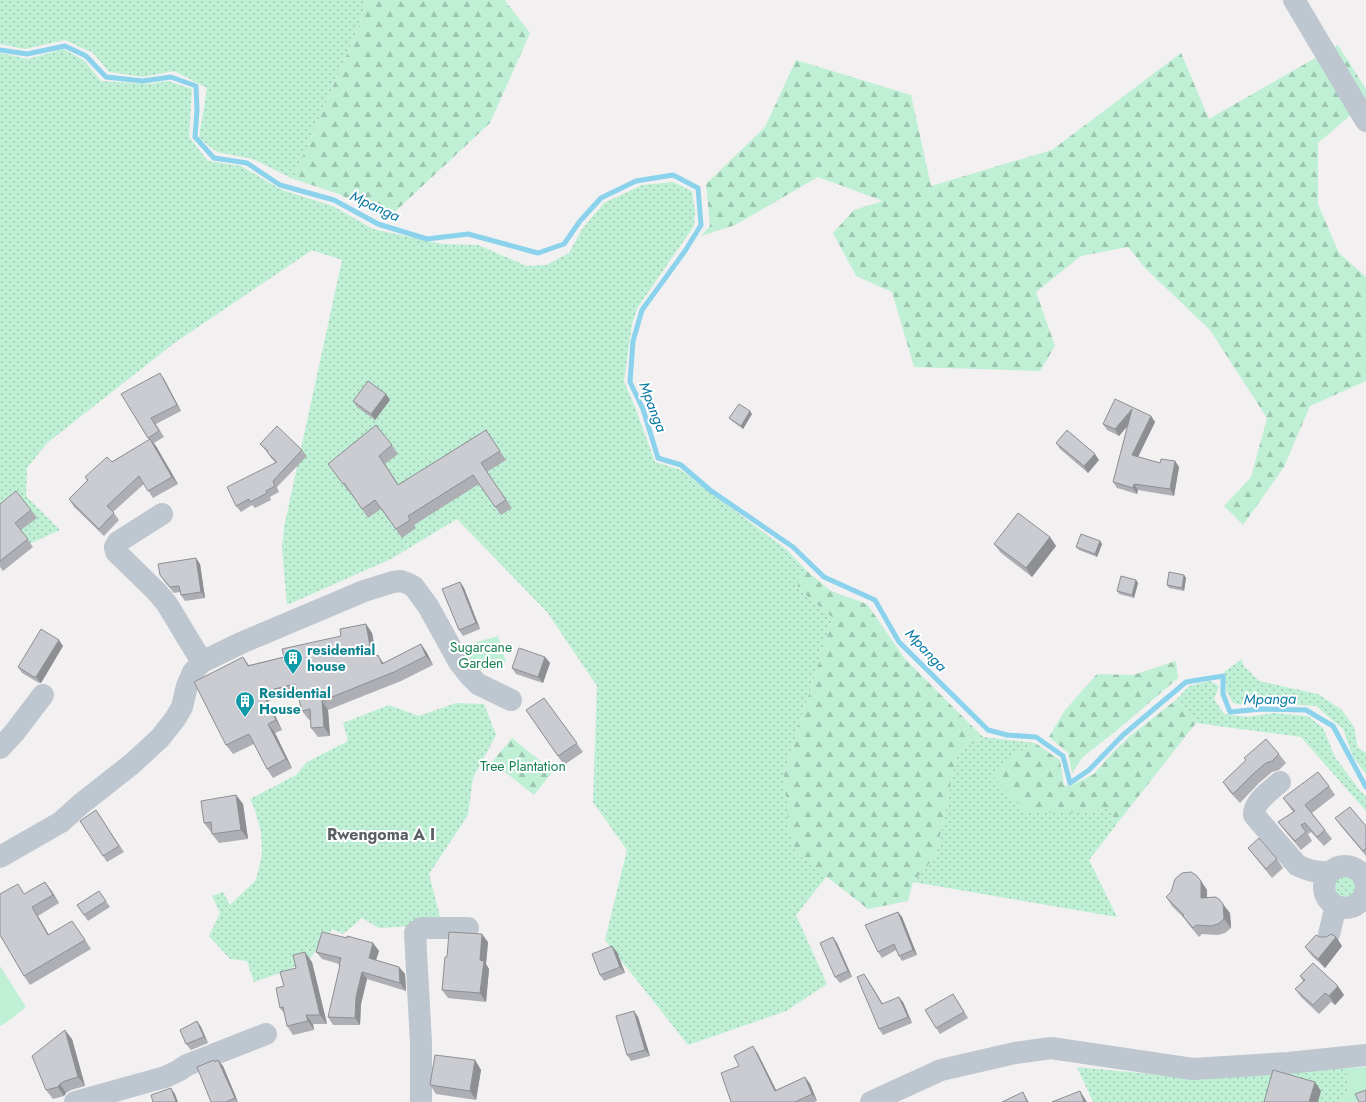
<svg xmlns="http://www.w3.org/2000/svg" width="1366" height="1102" font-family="Jost,sans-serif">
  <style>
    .grass { fill: url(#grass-dots) }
    .forest { fill: url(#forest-firs) }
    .green { fill: #bff0d5 }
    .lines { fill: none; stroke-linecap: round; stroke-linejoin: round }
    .stream { stroke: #8bd2ed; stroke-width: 5 }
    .minor { stroke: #bec6cf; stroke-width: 22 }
    .wall { fill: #aeafb5 }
    .shaded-wall { fill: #8d8f93 }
    .building { fill: #caccd2; stroke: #8d8f93 }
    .labels { text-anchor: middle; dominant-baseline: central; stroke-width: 4; stroke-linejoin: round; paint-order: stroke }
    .park-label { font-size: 14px; fill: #178153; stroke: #fff }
    .culture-label { font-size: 14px; font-weight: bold; fill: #0d838f; stroke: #fff; text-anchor: start }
    .water-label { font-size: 15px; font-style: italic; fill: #0b7aa5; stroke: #fff }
    .quarter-label { font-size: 16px; font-weight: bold; fill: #5c6065; stroke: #fff }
  </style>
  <defs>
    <pattern id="grass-dots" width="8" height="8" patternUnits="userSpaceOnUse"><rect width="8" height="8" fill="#bff0d5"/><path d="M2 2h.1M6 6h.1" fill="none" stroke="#9dc5b0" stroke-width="1.8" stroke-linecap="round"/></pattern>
    <pattern id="forest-firs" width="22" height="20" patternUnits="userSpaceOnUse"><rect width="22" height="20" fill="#bff0d5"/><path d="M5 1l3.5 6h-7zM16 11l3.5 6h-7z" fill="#9dc5b0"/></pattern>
  </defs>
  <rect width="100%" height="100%" fill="#f2f0f0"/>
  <g class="grass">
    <path d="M0 0H366L360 24 293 179 253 159 217 152 199 138 207 88 174 71 143 77 109 72 93 53 65 40 25 49 0 44Z"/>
    <path d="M63 49 84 60 101 81 149 84 168 81 192 89 189 137 208 161 241 166 282 190 333 206 373 229 442 244 478 245 527 266 546 265 569 253 582 229 604 203 642 185 673 182 692 191 695 211 694 226 638 307 632 324 624 381 635 407 655 462 681 470 787 550 807 571 798 579V588L833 618 784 774 795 852 827 876 796 915 827 984 786 1011 688 1045 605 940 627 850 593 802 597 686 547 612 457 519 391 559 287 605 282 548 284 527 342 260 312 250 173 344 47 443 27 468 26 496 60 530 0 557V53L28 59Z"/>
    <path d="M1242 659 1243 665 1259 681 1318 694 1342 710 1354 727 1358 748 1366 753V774L1353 757 1343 729 1316 706 1269 703 1244 705 1233 703 1227 692 1224 672Z"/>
    <path d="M1210 681 1219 686 1214 699 1224 714 1247 717 1273 713 1308 716 1323 728 1335 757 1360 791 1366 796V811L1301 737 1196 723 1177 699 1189 686Z"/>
    <path d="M456 703 484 704 496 735 473 778 468 815 429 874 442 924 379 928 362 918 343 934 332 929 311 957 286 971 254 982 247 961 230 959 209 936 220 913 212 896 223 892 230 905 256 880 262 855 261 832 255 810 250 799 296 775 307 762 348 741 343 723 389 705 419 716Z"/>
    <path d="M983 737 1035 743 1013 756 1083 813 1109 808 1116 825 1089 860 1117 917 913 882 936 856 957 753Z"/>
    <circle cx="1344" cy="887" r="14"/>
    <path d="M1077 1067 1182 1077H1227L1346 1068 1349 1093 1341 1102H1093Z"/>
  </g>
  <g class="forest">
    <path d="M366 0H506V2L530 33 490 123 386 220 339 194 293 179 360 24Z"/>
    <path d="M1338 45 1366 89V102L1318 143V204L1339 253 1366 277V381L1310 406 1284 467 1243 525 1224 506 1251 477 1267 418 1210 330 1146 269 1128 247 1081 256 1036 292 1055 346 1040 371 914 367 892 292 856 276 833 233 854 210 883 201 818 177 735 225 701 236 710 226 706 184 765 127 796 60 911 95 931 186 1052 150 1181 53 1209 119Z"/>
    <path d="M807 571 831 591 867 604 905 659 983 737 957 753 936 856 913 882 908 901 868 909 795 852 789 828 784 774 833 618 798 588V579Z"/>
    <path d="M1176 661 1178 678 1115 732 1083 757 1072 773 1068 753 1049 737 1065 710 1097 674 1133 675Z"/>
    <path d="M1177 699 1196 723 1116 825 1109 808 1083 813 1026 812 992 776 1013 756 1035 743 1060 760 1064 785 1070 786 1094 774 1113 752 1130 736Z"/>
    <path d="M512 738 553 771 534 795 492 762Z"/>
  </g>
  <g class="green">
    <path d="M498 636 506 662 468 674 460 647Z"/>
    <path d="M0 966 26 1007 7 1022 0 1026Z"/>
    <path d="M1366 1067V1102H1341L1349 1093 1346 1068Z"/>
  </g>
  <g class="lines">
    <path class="stream" d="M0 50 27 54 65 46 86 56 106 77 143 81 171 77 196 86 197 110 195 137 214 158 247 163 280 185 334 200 378 224 427 239 468 234 538 253 564 244 580 221 601 198 636 181 673 175 698 188 701 225 685 251 642 310 633 341 630 382 643 409 658 458 681 465 710 490 793 547 824 577 875 600 899 642 988 730 1007 735 1036 737 1063 756 1070 783 1089 770 1123 735 1186 682 1223 676V694L1230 712 1261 709 1306 710 1333 726 1366 787"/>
    <g class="minor">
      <path d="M1294 0 1366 121"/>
      <path d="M162 514 118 542 115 547 116 552 157 592 167 604 202 662"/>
      <path d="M0 748 14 733 43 695"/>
      <path d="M1280 782C1271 790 1253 802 1254 815L1297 865C1308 871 1317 873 1330 872"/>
      <path d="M0 857 61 822 81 804 133 763 160 738 175 719 182 707 187 686 193 672 202 662 241 643 364 591 393 582 401 581 409 584 414 587 428 606 459 662 470 676 478 684 511 700"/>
      <circle cx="1345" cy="887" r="21"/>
      <path d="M1329 934 1336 906"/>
      <path d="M75 1102 165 1077 178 1071 187 1065 266 1034"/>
      <path d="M421 1102V1043L415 933 421 928H468"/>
      <path d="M871 1102 941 1070 1015 1053 1051 1048 1193 1069 1288 1063 1366 1055"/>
    </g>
  </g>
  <g class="wall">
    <path d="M164 379 181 411 156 424 164 437 154 443 178 484 153 498 144 484 113 512 119 520 104 536 74 507 69 499 87 481 85 477 149 440 121 394Z"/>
    <path d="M390 400 375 420 357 407 353 401Z"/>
    <path d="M752 414 743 429 732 421 729 418Z"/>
    <path d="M1151 416 1155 422 1138 457 1160 463 1175 461 1179 467 1174 496 1138 490 1137 494 1117 488 1113 482 1128 425 1119 436 1107 430 1103 424Z"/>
    <path d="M486 430 506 460 487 472 512 508 501 515 479 484 414 525 416 528 402 538 381 509 368 518 350 492H349L328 464 392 445 398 454 385 464 399 485Z"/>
    <path d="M1056 443 1099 460 1088 473 1060 449Z"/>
    <path d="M260 444 302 450 307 456 277 487 279 492 270 497 271 500 255 508 252 505 241 512 236 506 275 462 271 458 267 452Z"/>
    <path d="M0 504 31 510 37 518 21 530 33 547 3 571 0 567Z"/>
    <path d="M1050 537 1056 546 1032 577 1001 553 994 544Z"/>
    <path d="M1100 541 1102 544 1097 557 1079 550 1076 547Z"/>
    <path d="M200 564 205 598 185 601 181 595 180 592 174 593 164 581 160 575Z"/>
    <path d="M1184 575 1186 578 1184 591 1169 588 1167 585Z"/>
    <path d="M1136 580 1138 583 1134 598 1119 594 1117 591Z"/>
    <path d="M460 582 464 588 480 629 463 636 459 630Z"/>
    <path d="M366 624 372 633 376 655 383 663 421 644 427 653 433 665 401 681 328 710 330 736 318 737 311 728V719L309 720 302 711 298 694 268 701 282 730 275 733 292 768 273 778 267 769 254 744 233 754 226 745 243 657 249 665 284 657 341 636Z"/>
    <path d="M63 646 41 683H39L22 673 18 667Z"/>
    <path d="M545 657 550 663 543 683 516 674 512 668Z"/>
    <path d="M544 698 583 752 564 765 526 710Z"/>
    <path d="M1279 754 1286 763 1279 770 1272 772 1259 783 1240 803 1229 791 1223 782Z"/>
    <path d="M1329 786 1335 795 1312 813 1332 839 1324 846 1311 832 1308 834 1312 841 1301 850 1285 831 1278 822 1293 812 1283 798Z"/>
    <path d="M236 795 243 804 248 839 219 843 212 834V832H211L204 823Z"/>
    <path d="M96 810 124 852 107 862 80 821Z"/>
    <path d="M1335 818 1366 826V856L1340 825Z"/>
    <path d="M1248 848 1277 859 1283 868 1272 878 1255 857Z"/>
    <path d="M1201 881 1207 890V898L1230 913 1231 928 1225 933 1218 935 1202 934 1199 937 1189 925 1184 918 1172 906 1166 897Z"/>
    <path d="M51 890 59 903 38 916 49 935 78 929 91 949 30 985 24 976V894Z"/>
    <path d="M99 891 110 907 88 921 77 905Z"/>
    <path d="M898 912 902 917 917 955 902 961 899 956 896 950 882 958 878 952Z"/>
    <path d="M833 937 837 943 852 977 840 983 835 977Z"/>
    <path d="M1320 937H1336L1342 946 1325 968 1312 956 1305 947Z"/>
    <path d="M347 938 373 943 379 951 376 960 399 967 405 974 406 991 367 979 361 1004 360 1025H333L328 1017 340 967 339 965V964L322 959 316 952Z"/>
    <path d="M488 942 486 964 489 969 486 1002 448 998 442 990 447 957Z"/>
    <path d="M617 952 625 973 604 981 600 975Z"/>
    <path d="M312 962 327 1024H313L314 1030 293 1035 287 1026 284 1013 280 1008 284 986 296 968Z"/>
    <path d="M1300 976 1344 995 1335 1005 1331 1002 1319 1014 1302 998 1295 989 1303 981Z"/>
    <path d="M868 980 882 1004 903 1002 912 1023 883 1035 879 1029Z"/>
    <path d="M953 994 968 1018 940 1034 936 1028Z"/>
    <path d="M634 1011 638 1017 650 1056 631 1061 627 1055Z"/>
    <path d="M197 1021 201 1027 208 1043 191 1050 186 1044Z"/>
    <path d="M72 1039 85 1086 71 1090 66 1093 64 1096 53 1099 46 1090Z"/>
    <path d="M753 1046 758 1054 776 1090 805 1077 810 1084 817 1101 815 1102H731L739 1066Z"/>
    <path d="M475 1060 481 1070 476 1100 436 1094 430 1085Z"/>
    <path d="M215 1061 223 1066 238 1102H211Z"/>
  </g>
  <g class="shaded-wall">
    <path d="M160 373 164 379 181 411 177 405Z"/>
    <path d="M386 394 390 400 375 420 371 414Z"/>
    <path d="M1132 409 1137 415 1119 436 1115 429Z"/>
    <path d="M750 411 752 414 743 429 741 426Z"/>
    <path d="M1151 416 1155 422 1136 461 1132 455Z"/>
    <path d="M150 439 156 446 178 484 172 477Z"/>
    <path d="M1095 454 1099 460 1088 473 1084 466Z"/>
    <path d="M1175 461 1179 467 1174 496 1170 489Z"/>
    <path d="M1134 484 1138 490 1137 494 1133 488Z"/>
    <path d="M1050 537 1056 546 1032 577 1026 568Z"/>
    <path d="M1100 541 1102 544 1097 557 1095 554Z"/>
    <path d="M196 558 200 564 205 598 201 592Z"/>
    <path d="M1184 575 1186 578 1184 591 1182 588Z"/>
    <path d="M1136 580 1138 583 1134 598 1132 595Z"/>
    <path d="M460 582 464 588 480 629 476 623Z"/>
    <path d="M366 624 372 633 378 666 372 657Z"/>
    <path d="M59 640 63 646 41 683 36 677Z"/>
    <path d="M421 644 427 653 433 665 426 656Z"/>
    <path d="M378 655 384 664H382Z"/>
    <path d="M545 657 550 663 543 683 538 677Z"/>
    <path d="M262 692 268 701 282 730 276 720Z"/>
    <path d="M322 701 328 710 330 736 324 727Z"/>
    <path d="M268 724 275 733 292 768 286 759Z"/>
    <path d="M236 795 243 804 248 839 241 830Z"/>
    <path d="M1201 881 1207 890V908L1201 898Z"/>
    <path d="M45 882 51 890 59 903 53 895Z"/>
    <path d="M1223 904 1230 913 1231 928 1224 919Z"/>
    <path d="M32 907 38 916 54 944 48 935Z"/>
    <path d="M898 912 902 917 917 955 913 950Z"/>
    <path d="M482 934 488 942 486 964 489 969 486 1002 480 993V960Z"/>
    <path d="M833 937 837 943 852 977 848 971Z"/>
    <path d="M1336 937 1342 946 1325 968 1318 959Z"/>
    <path d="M373 943 379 951 374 966 369 958Z"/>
    <path d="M612 946 617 952 625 973 620 967Z"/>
    <path d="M305 952 312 962 327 1024 320 1015Z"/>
    <path d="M399 967 405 974 406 991 400 983Z"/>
    <path d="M362 972 367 979 361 1004 360 1025 355 1018 356 997Z"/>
    <path d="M864 974 868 980 886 1009 882 1004Z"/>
    <path d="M1338 986 1344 995 1335 1005 1329 996Z"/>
    <path d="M953 994 957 1000 968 1018 964 1012Z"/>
    <path d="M899 997 903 1002 912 1023 908 1017Z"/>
    <path d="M634 1011 638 1017 650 1056 645 1050Z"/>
    <path d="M306 1015 313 1024 314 1030 308 1021Z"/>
    <path d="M197 1021 201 1027 208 1043 204 1037Z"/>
    <path d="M65 1030 72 1039 85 1086 78 1077Z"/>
    <path d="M753 1046 758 1054 780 1098 775 1091Z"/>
    <path d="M218 1060 223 1066 238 1102 235 1098Z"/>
    <path d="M475 1060 481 1070 476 1100 470 1091Z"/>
    <path d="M805 1077 810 1084 817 1101 812 1094Z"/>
    <path d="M1315 1082 1321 1091 1318 1102H1309Z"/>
    <path d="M60 1084 66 1093 64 1096 58 1087Z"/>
    <path d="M171 1088 175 1094 178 1102H176Z"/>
    <path d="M1080 1091 1085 1099 1087 1102H1084Z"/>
    <path d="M1023 1092 1028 1101 1029 1102H1027Z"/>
  </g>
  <g class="building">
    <path d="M160 373 177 405 151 418 159 431 148 438 121 394Z"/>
    <path d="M368 381 386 394 371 414 353 401Z"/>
    <path d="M1115 399 1151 416 1132 455 1160 463 1161 459 1175 461 1170 489 1134 484 1133 488 1113 482 1132 409 1115 429 1103 424Z"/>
    <path d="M739 404 750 411 741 426 729 418Z"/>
    <path d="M376 425 392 445 379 456 398 485 486 430 500 451 481 463 506 500 495 507 473 475 408 516 410 520 396 529 375 500 362 509 344 483 343 484 328 464Z"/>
    <path d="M277 426 302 450 273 481 275 486 266 491 267 493 250 502 249 499 236 506 227 487 277 462 267 452 268 451 260 444Z"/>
    <path d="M1067 430 1095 454 1084 466 1056 443Z"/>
    <path d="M150 439 172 477 148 491 139 476 107 506 114 513 99 529 69 499 88 480 85 477 107 457 112 462Z"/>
    <path d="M16 491 31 510 15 523 28 539 0 561V504Z"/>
    <path d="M1018 513 1050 537 1026 568 994 544Z"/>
    <path d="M1081 534 1100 541 1095 554 1076 547Z"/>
    <path d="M196 558 201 592 181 595 179 586 170 587 160 575 158 564Z"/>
    <path d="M1169 572 1184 575 1182 588 1167 585Z"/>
    <path d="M1121 576 1136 580 1132 595 1117 591Z"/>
    <path d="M460 582 476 623 459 630 442 589Z"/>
    <path d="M366 624 372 657 378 655 382 664 421 644 426 656 394 672 322 701 324 727 311 728 310 709 302 711 295 684 262 692 276 720 268 724 286 759 267 769 249 734 226 745 194 682 243 657 248 666 284 657 282 649 341 636 340 629Z"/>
    <path d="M41 629 59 640 36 677H34L18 667Z"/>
    <path d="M519 648 545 657 538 677 512 668Z"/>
    <path d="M544 698 577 743 558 756 526 710Z"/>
    <path d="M1266 739 1279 754 1272 761 1266 763 1253 774 1233 794 1223 782 1246 760 1244 758Z"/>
    <path d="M1318 772 1329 786 1305 805 1325 830 1317 837 1305 823 1301 825 1306 832 1295 841 1278 822 1295 811 1283 798Z"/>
    <path d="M236 795 241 830 212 834 211 822 204 823 201 801Z"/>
    <path d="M1350 807 1366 826V848L1363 851 1335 818Z"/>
    <path d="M96 810 119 846 103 856 80 821Z"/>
    <path d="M1259 838 1277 859 1266 869 1248 848Z"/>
    <path d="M1191 872 1196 875 1201 881V898L1216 897 1220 900 1223 904 1224 919 1218 924 1211 926 1196 925 1193 928 1183 916 1184 915 1166 897 1171 892 1175 879 1182 873Z"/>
    <path d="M45 882 53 895 32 907 48 935 72 921 85 940 24 976 0 935V894L18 884 24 894Z"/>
    <path d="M99 891 106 901 84 915 77 905Z"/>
    <path d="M898 912 913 950 899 956 894 944 878 952 865 925Z"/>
    <path d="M322 932 347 938V936L373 943 369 958 399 967 400 983 362 972 356 997 355 1018 328 1017 340 965H339L341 958 316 952Z"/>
    <path d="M449 932 482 934 480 960 484 961 480 993 442 990 445 957H447Z"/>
    <path d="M1331 934 1336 937 1318 959 1305 947 1316 935 1320 937H1326Z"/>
    <path d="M833 937 848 971 835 977 820 943Z"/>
    <path d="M612 946 620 967 600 975 592 954Z"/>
    <path d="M305 952 320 1015H306L308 1021 287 1026 283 1007 280 1008 276 988 284 986 280 972 296 968 293 955Z"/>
    <path d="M1313 963 1338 986 1329 996 1325 993 1313 1005 1295 989 1305 980 1300 976Z"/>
    <path d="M864 974 882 1004 899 997 908 1017 879 1029 857 977Z"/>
    <path d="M953 994 964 1012 936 1028 925 1010Z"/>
    <path d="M634 1011 645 1050 627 1055 616 1016Z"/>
    <path d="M197 1021 204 1037 186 1044 180 1030Z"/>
    <path d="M65 1030 78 1077 65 1081 60 1084 58 1087 46 1090 32 1056Z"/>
    <path d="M753 1046 775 1091 805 1077 812 1094 795 1102H731L721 1073 739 1066 734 1056Z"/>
    <path d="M435 1055 475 1060 470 1091 430 1085Z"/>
    <path d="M214 1060 215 1062 218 1060 235 1098 226 1102H211L197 1067Z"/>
    <path d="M1273 1070 1315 1082 1309 1102H1264Z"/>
    <path d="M171 1088 176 1102H153L151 1095Z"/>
    <path d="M1366 1090V1102H1359L1355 1094Z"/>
    <path d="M1080 1091 1084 1102H1052Z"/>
    <path d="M1023 1092 1027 1102H1002Z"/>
  </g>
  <defs>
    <symbol id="building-pin" viewBox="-11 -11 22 30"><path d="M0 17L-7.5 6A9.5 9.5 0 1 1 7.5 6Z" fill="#0f9aa8" stroke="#fff"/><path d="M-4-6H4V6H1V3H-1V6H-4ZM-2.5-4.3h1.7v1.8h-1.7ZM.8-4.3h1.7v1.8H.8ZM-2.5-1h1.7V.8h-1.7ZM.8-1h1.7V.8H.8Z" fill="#fff"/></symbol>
  </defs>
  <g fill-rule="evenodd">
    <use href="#building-pin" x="282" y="647" width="22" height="30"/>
    <use href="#building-pin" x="234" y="690" width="22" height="30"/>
  </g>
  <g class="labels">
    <g class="park-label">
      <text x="481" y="647">Sugarcane<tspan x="481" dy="16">Garden</tspan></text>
      <text x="523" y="766">Tree Plantation</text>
    </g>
    <g class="culture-label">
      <text x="307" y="650">residential<tspan x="307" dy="16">house</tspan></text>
      <text x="259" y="693">Residential<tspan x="259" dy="16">House</tspan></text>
    </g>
    <g class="water-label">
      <text transform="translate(375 206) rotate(25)">Mpanga</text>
      <text transform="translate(653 407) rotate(69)">Mpanga</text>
      <text transform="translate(926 650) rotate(47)">Mpanga</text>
      <text transform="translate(1270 699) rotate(-1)">Mpanga</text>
    </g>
    <g class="quarter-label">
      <text x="381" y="834">Rwengoma A I</text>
    </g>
  </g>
</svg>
